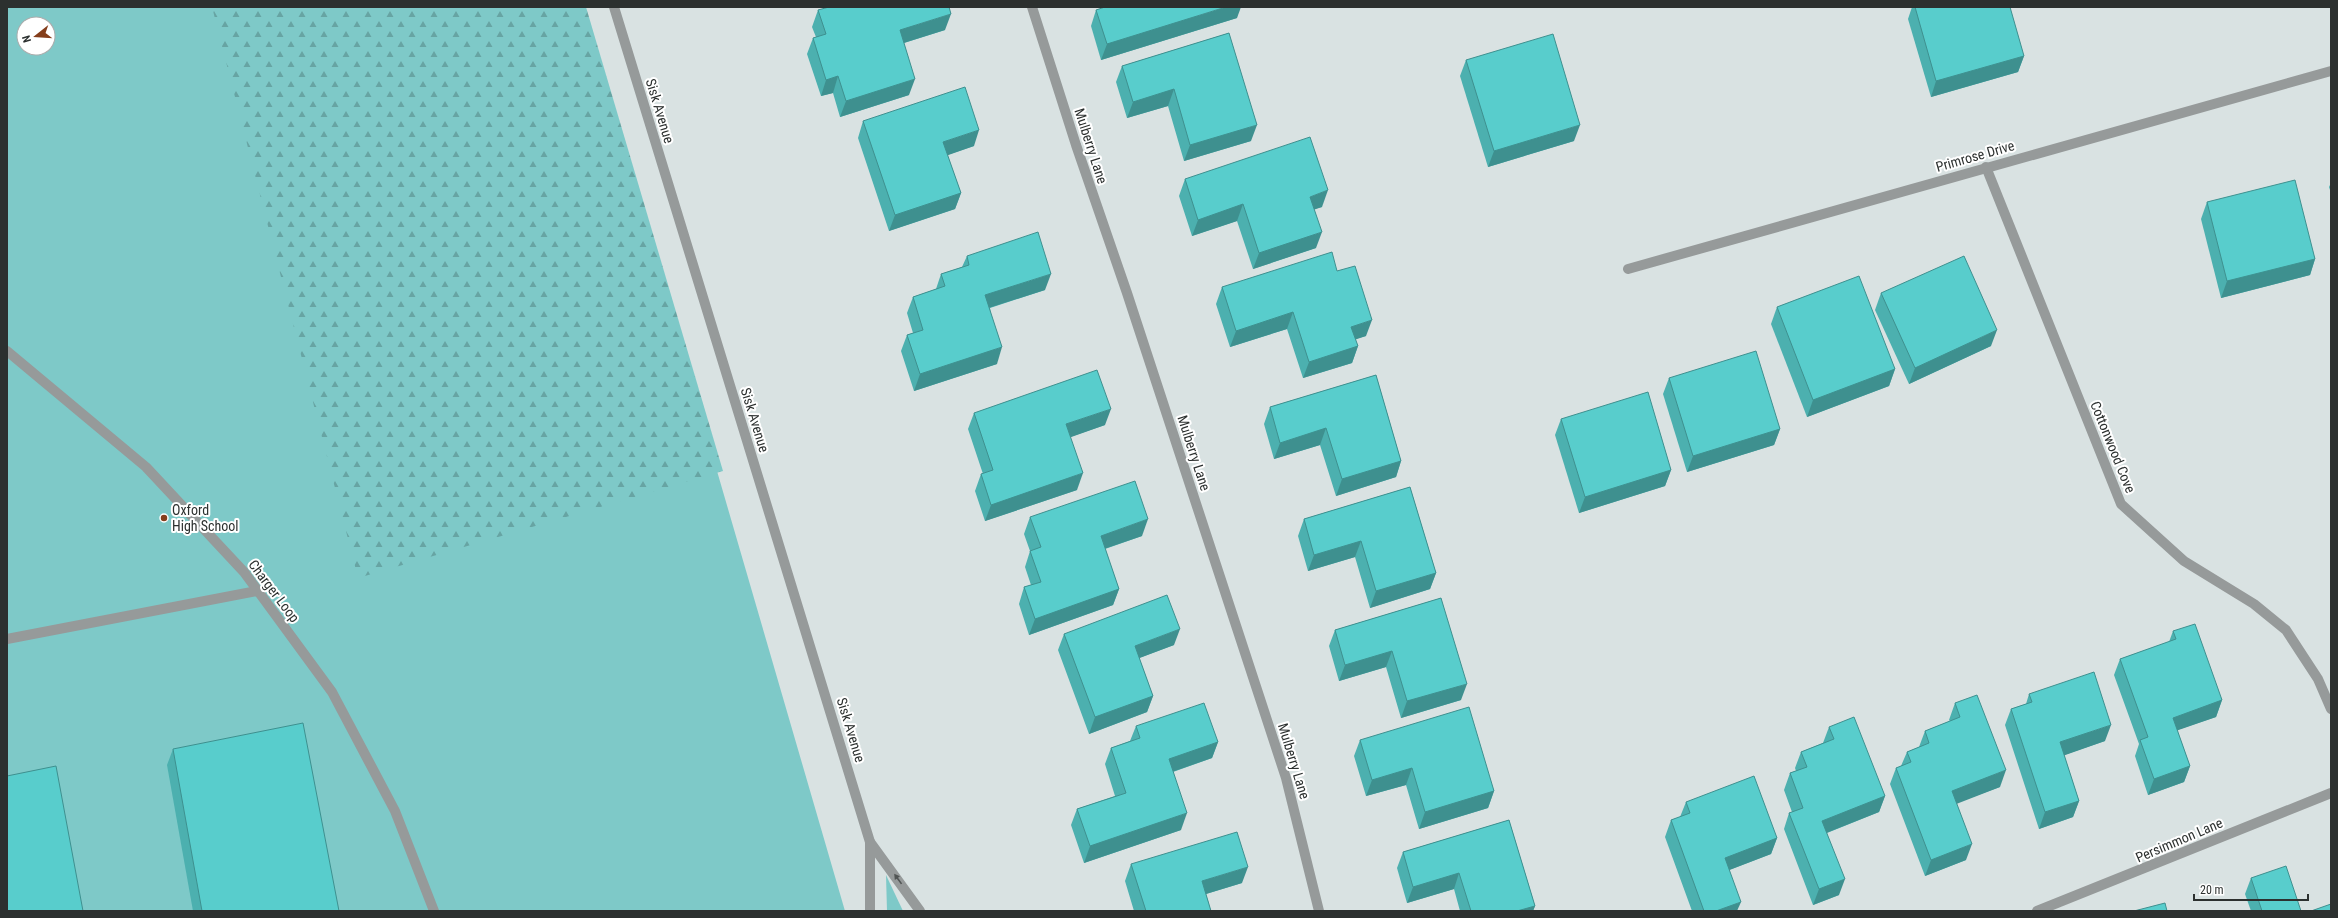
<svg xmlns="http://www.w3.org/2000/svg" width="2338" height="918" font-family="'Roboto Condensed',sans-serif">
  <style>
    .grass { fill: #7ec9c8; fill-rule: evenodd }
    .forest { fill: url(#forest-firs) }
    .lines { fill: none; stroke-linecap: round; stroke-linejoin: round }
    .minor { stroke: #969a9a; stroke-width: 10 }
    .wall { fill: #4cb0af }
    .shaded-wall { fill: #3e908f }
    .building { fill: #58cdcc; stroke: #3e908f }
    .oneway { fill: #515554 }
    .poi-dot { fill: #853e1b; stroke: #fff; stroke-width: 1.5 }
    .labels { text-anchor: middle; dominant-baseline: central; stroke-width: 4; stroke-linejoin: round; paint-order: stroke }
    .street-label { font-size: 14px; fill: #2c302f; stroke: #fff }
    .poi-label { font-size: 14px; fill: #2c302f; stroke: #fff; text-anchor: start }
  </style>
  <defs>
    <pattern id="forest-firs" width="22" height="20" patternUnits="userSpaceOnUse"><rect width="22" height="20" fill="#7ec9c8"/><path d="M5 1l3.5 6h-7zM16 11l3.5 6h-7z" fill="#67a4a3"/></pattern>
  </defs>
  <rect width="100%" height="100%" fill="#d9e2e2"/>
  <g class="grass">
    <path d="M7 7H582L845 911H7ZM24 24H48V48H24Z"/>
    <path d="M886 875 903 911H887Z"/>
  </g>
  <path class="forest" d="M212 7H586L723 471 358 578Z"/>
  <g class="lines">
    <g class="minor">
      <path d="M614 7 870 842V911"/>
      <path d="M1032 7 1076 145 1127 293 1286 778 1319 911"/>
      <path d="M1986 167 2121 504 2184 561 2254 604 2286 630 2318 679 2331 709"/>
      <path d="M1628 269 2331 71"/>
      <path d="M7 351 146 467 244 572 332 692 395 811 434 911"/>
      <path d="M7 639 257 591"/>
      <path d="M870 842 920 911"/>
      <path d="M2037 911 2331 793"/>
    </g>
  </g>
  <g class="wall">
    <path d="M1912 7H1915L2024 56 2018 72 1931 97 1908 19Z"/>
    <path d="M818 10 945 30 904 43 909 95 840 117 833 93 821 96 807 54 813 38 816 37 812 27Z"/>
    <path d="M1096 10 1237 18 1101 60 1091 26Z"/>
    <path d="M1229 33 1251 141 1184 161 1168 106 1127 118 1116 82 1122 66Z"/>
    <path d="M1466 60 1574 141 1488 167 1460 76Z"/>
    <path d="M863 121 974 146 947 155 961 193 955 209 889 231 858 138Z"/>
    <path d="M1185 179 1322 207 1314 209 1316 248 1253 269 1237 221 1192 236 1179 196Z"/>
    <path d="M2331 183V193L2329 187Z"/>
    <path d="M2207 202 2315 259 2310 275 2221 298 2201 219Z"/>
    <path d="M967 256 1045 290 990 308 997 364 914 391 901 351 907 335 913 333 907 313 913 297 936 289 941 274 962 267Z"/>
    <path d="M1337 271 1366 336 1355 339 1358 346 1352 363 1303 378 1287 329 1230 347 1216 304 1222 287Z"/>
    <path d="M1881 293 1991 346 1909 384 1875 310Z"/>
    <path d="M1777 307 1895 369 1889 386 1807 417 1771 324Z"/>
    <path d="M1376 375 1401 461 1396 477 1336 496 1320 445 1274 459 1264 424 1270 407Z"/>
    <path d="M1669 378 1780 429 1774 445 1687 472 1663 394Z"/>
    <path d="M974 413 1105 425 1070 437 1077 490 985 521 975 491 981 474H983L968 429Z"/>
    <path d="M1561 419 1671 470 1665 486 1579 513 1555 435Z"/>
    <path d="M1410 487 1436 573 1430 589 1370 608 1355 557 1308 571 1298 536 1304 519Z"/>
    <path d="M1030 517 1142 536 1105 549 1119 589 1113 605 1029 635 1019 604 1024 587 1031 585 1025 567 1030 551 1024 534Z"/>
    <path d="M1441 598 1461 700 1401 718 1386 667 1339 681 1329 646 1335 630Z"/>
    <path d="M2173 631 2222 700 2216 717 2177 730 2190 766 2184 782 2148 795 2135 756 2139 744 2114 675 2120 659 2169 642Z"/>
    <path d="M1064 634 1174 645 1139 658 1153 696 1147 712 1089 734 1058 650Z"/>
    <path d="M2029 694 2105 741 2064 755 2079 801 2073 817 2039 829 2005 725 2011 709 2026 704Z"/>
    <path d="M1955 703 2000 787 1956 803 1966 860 1925 876 1890 784 1896 768 1901 766 1907 752 1919 747 1925 731 1950 721 1949 720Z"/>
    <path d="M1136 726 1218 742 1212 758 1173 772 1181 830 1084 863 1071 825 1077 809 1115 796 1105 764 1111 748 1130 741Z"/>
    <path d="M1829 727 1885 796 1879 812 1827 833 1839 895 1813 905 1784 829 1789 813 1792 812 1784 790 1790 773 1796 771 1795 768 1801 752 1823 743Z"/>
    <path d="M1360 740 1494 791 1488 808 1419 829 1406 785 1366 796 1354 756Z"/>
    <path d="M173 749 339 911H193L167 765Z"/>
    <path d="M1686 802 1777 838 1771 854 1729 870 1737 911H1692L1665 837 1671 820 1680 817Z"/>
    <path d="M1509 820 1535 906 1533 911H1460L1454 889 1407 903 1397 868 1403 852Z"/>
    <path d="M1131 864 1242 883 1206 894 1211 911H1134L1125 881Z"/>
    <path d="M2251 878 2301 911H2251L2245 894Z"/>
  </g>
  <g class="shaded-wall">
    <path d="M1226 7H1241L1237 18 1101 60 1107 44Z"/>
    <path d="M951 14 945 30 894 46 900 30Z"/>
    <path d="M2024 56 2018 72 1931 97 1936 81Z"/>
    <path d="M838 76 833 93 821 96 826 80Z"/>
    <path d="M915 79 909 95 840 117 846 101Z"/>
    <path d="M1174 89 1168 106 1127 118 1133 102Z"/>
    <path d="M1257 125 1251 141 1184 161 1190 145Z"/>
    <path d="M1580 125 1574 141 1488 167 1494 151Z"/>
    <path d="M979 130 974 146 937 159 943 142Z"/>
    <path d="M1328 190 1322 207 1304 213 1310 197Z"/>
    <path d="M961 193 955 209 889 231 895 215Z"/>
    <path d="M1243 204 1237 221 1192 236 1198 220Z"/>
    <path d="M1322 232 1316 248 1253 269 1259 253Z"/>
    <path d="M2315 259 2310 275 2221 298 2227 281Z"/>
    <path d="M1051 274 1045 290 979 311 985 295Z"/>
    <path d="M1293 312 1287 329 1230 347 1236 331Z"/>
    <path d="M1372 320 1366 336 1345 343 1351 327Z"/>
    <path d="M1997 330 1991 346 1909 384 1915 368Z"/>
    <path d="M1358 346 1352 363 1303 378 1309 362Z"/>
    <path d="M1002 347 997 364 914 391 920 374Z"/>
    <path d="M1895 369 1889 386 1807 417 1813 400Z"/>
    <path d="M1111 409 1105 425 1060 441 1066 424Z"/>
    <path d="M1326 428 1320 445 1274 459 1280 443Z"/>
    <path d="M1780 429 1774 445 1687 472 1693 456Z"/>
    <path d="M1401 461 1396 477 1336 496 1342 479Z"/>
    <path d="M1671 470 1665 486 1579 513 1585 497Z"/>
    <path d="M1083 473 1077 490 985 521 991 505Z"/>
    <path d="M1148 519 1142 536 1095 552 1101 536Z"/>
    <path d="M1361 541 1355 557 1308 571 1314 555Z"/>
    <path d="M1436 573 1430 589 1370 608 1376 591Z"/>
    <path d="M1119 589 1113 605 1029 635 1035 619Z"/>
    <path d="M1180 629 1174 645 1129 662 1135 646Z"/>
    <path d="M1392 651 1386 667 1339 681 1345 665Z"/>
    <path d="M1467 684 1461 700 1401 718 1407 701Z"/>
    <path d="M1153 696 1147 712 1089 734 1095 717Z"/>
    <path d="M2222 700 2216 717 2167 734 2173 718Z"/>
    <path d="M2111 725 2105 741 2054 759 2060 742Z"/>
    <path d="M1218 742 1212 758 1163 775 1169 759Z"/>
    <path d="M2190 766 2184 782 2148 795 2154 779Z"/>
    <path d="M1412 768 1406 785 1366 796 1372 780Z"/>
    <path d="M2006 770 2000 787 1946 808 1952 791Z"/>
    <path d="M1494 791 1488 808 1419 829 1425 812Z"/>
    <path d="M1885 796 1879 812 1816 837 1822 821Z"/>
    <path d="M2079 801 2073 817 2039 829 2045 812Z"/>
    <path d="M1187 813 1181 830 1084 863 1090 846Z"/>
    <path d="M1777 838 1771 854 1719 874 1725 858Z"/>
    <path d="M1972 844 1966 860 1925 876 1931 860Z"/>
    <path d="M1248 867 1242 883 1196 897 1202 881Z"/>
    <path d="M1459 873 1454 889 1407 903 1413 887Z"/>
    <path d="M1845 879 1839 895 1813 905 1819 889Z"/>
    <path d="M1741 902 1737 911H1716Z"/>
    <path d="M1535 906 1533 911H1517Z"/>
  </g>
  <g class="building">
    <path d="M829 7H949L951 14 900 30 915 79 846 101 838 76 826 80 813 38 826 34 818 10Z"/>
    <path d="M1105 7H1226L1107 44 1096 10Z"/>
    <path d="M1915 7H2010L2024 56 1936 81Z"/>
    <path d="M1229 33 1257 125 1190 145 1174 89 1133 102 1122 66Z"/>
    <path d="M1553 34 1580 125 1494 151 1466 60Z"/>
    <path d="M965 87 979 130 943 142 961 193 895 215 863 121Z"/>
    <path d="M1310 137 1328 190 1310 197 1322 232 1259 253 1243 204 1198 220 1185 179Z"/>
    <path d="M2295 180 2315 259 2227 281 2207 202Z"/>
    <path d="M1038 232 1051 274 985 295 1002 347 920 374 907 335 923 330 913 297 945 286 941 274 969 265 967 256Z"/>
    <path d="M1332 252 1337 271 1355 266 1372 320 1351 327 1358 346 1309 362 1293 312 1236 331 1222 287Z"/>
    <path d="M1964 256 1997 330 1915 368 1881 293Z"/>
    <path d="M1859 276 1895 369 1813 400 1777 307Z"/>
    <path d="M1756 351 1780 429 1693 456 1669 378Z"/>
    <path d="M1097 370 1111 409 1066 424 1083 473 991 505 981 474 993 470 974 413Z"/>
    <path d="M1376 375 1401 461 1342 479 1326 428 1280 443 1270 407Z"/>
    <path d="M1648 392 1671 470 1585 497 1561 419Z"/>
    <path d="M1135 481 1148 519 1101 536 1119 589 1035 619 1024 587 1041 582 1030 551 1041 547 1030 517Z"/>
    <path d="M1410 487 1436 573 1376 591 1361 541 1314 555 1304 519Z"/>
    <path d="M1167 595 1180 629 1135 646 1153 696 1095 717 1064 634Z"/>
    <path d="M1441 598 1467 684 1407 701 1392 651 1345 665 1335 630Z"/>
    <path d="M2195 624 2222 700 2173 718 2190 766 2154 779 2140 740 2148 737 2120 659 2176 639 2173 631Z"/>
    <path d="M2094 672 2111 725 2060 742 2079 801 2045 812 2011 709 2032 702 2029 694Z"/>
    <path d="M1977 695 2006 770 1952 791 1972 844 1931 860 1896 768 1911 762 1907 752 1929 743 1925 731 1960 717 1955 703Z"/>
    <path d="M1204 703 1218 742 1169 759 1187 813 1090 846 1077 809 1126 793 1111 748 1140 738 1136 726Z"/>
    <path d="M1469 707 1494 791 1425 812 1412 768 1372 780 1360 740Z"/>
    <path d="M1854 717 1885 796 1822 821 1845 879 1819 889 1789 813 1803 808 1790 773 1807 767 1801 752 1834 739 1829 727Z"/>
    <path d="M303 723 339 911H202L173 749Z"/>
    <path d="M56 766 83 911H7V776Z"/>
    <path d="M1754 776 1777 838 1725 858 1741 902 1716 911H1704L1671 820 1690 813 1686 802Z"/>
    <path d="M1509 820 1535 906 1517 911H1471L1459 873 1413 887 1403 852Z"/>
    <path d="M1237 832 1248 867 1202 881 1211 911H1146L1131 864Z"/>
    <path d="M2286 866 2301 911H2262L2251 878Z"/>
    <path d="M2165 903 2167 911H2134Z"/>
    <path d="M2331 904V911H2311Z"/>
  </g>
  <defs><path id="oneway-solid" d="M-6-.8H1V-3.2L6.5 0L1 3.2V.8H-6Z"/></defs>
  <use class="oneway" href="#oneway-solid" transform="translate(898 879) rotate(-126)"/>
  <circle class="poi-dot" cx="164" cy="518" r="4"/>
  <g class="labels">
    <g class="street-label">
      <text transform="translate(660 111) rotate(73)">Sisk Avenue</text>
      <text transform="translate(1091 146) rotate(72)">Mulberry Lane</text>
      <text transform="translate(1975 156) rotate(-16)">Primrose Drive</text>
      <text transform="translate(755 420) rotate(73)">Sisk Avenue</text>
      <text transform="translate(2113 447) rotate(68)">Cottonwood Cove</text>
      <text transform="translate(1194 453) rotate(72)">Mulberry Lane</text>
      <text transform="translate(274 591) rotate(53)">Charger Loop</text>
      <text transform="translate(851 730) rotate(73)">Sisk Avenue</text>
      <text transform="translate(1294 761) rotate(73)">Mulberry Lane</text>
      <text transform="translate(2179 840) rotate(-23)">Persimmon Lane</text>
    </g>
    <g class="poi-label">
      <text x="172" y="510">Oxford<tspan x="172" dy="16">High School</tspan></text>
    </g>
  </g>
  <rect width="2338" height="918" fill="none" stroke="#2c302f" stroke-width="16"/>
  <g transform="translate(36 36) rotate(253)"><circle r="19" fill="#ffffff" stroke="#abacac"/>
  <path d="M0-3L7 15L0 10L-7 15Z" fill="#853e1b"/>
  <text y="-6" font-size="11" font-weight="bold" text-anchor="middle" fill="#2c302f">N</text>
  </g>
  <path d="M2194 894v6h114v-6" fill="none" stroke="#2c302f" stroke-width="2"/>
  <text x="2200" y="894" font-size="12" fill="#2c302f" stroke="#ffffff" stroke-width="3" paint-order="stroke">20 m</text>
</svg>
